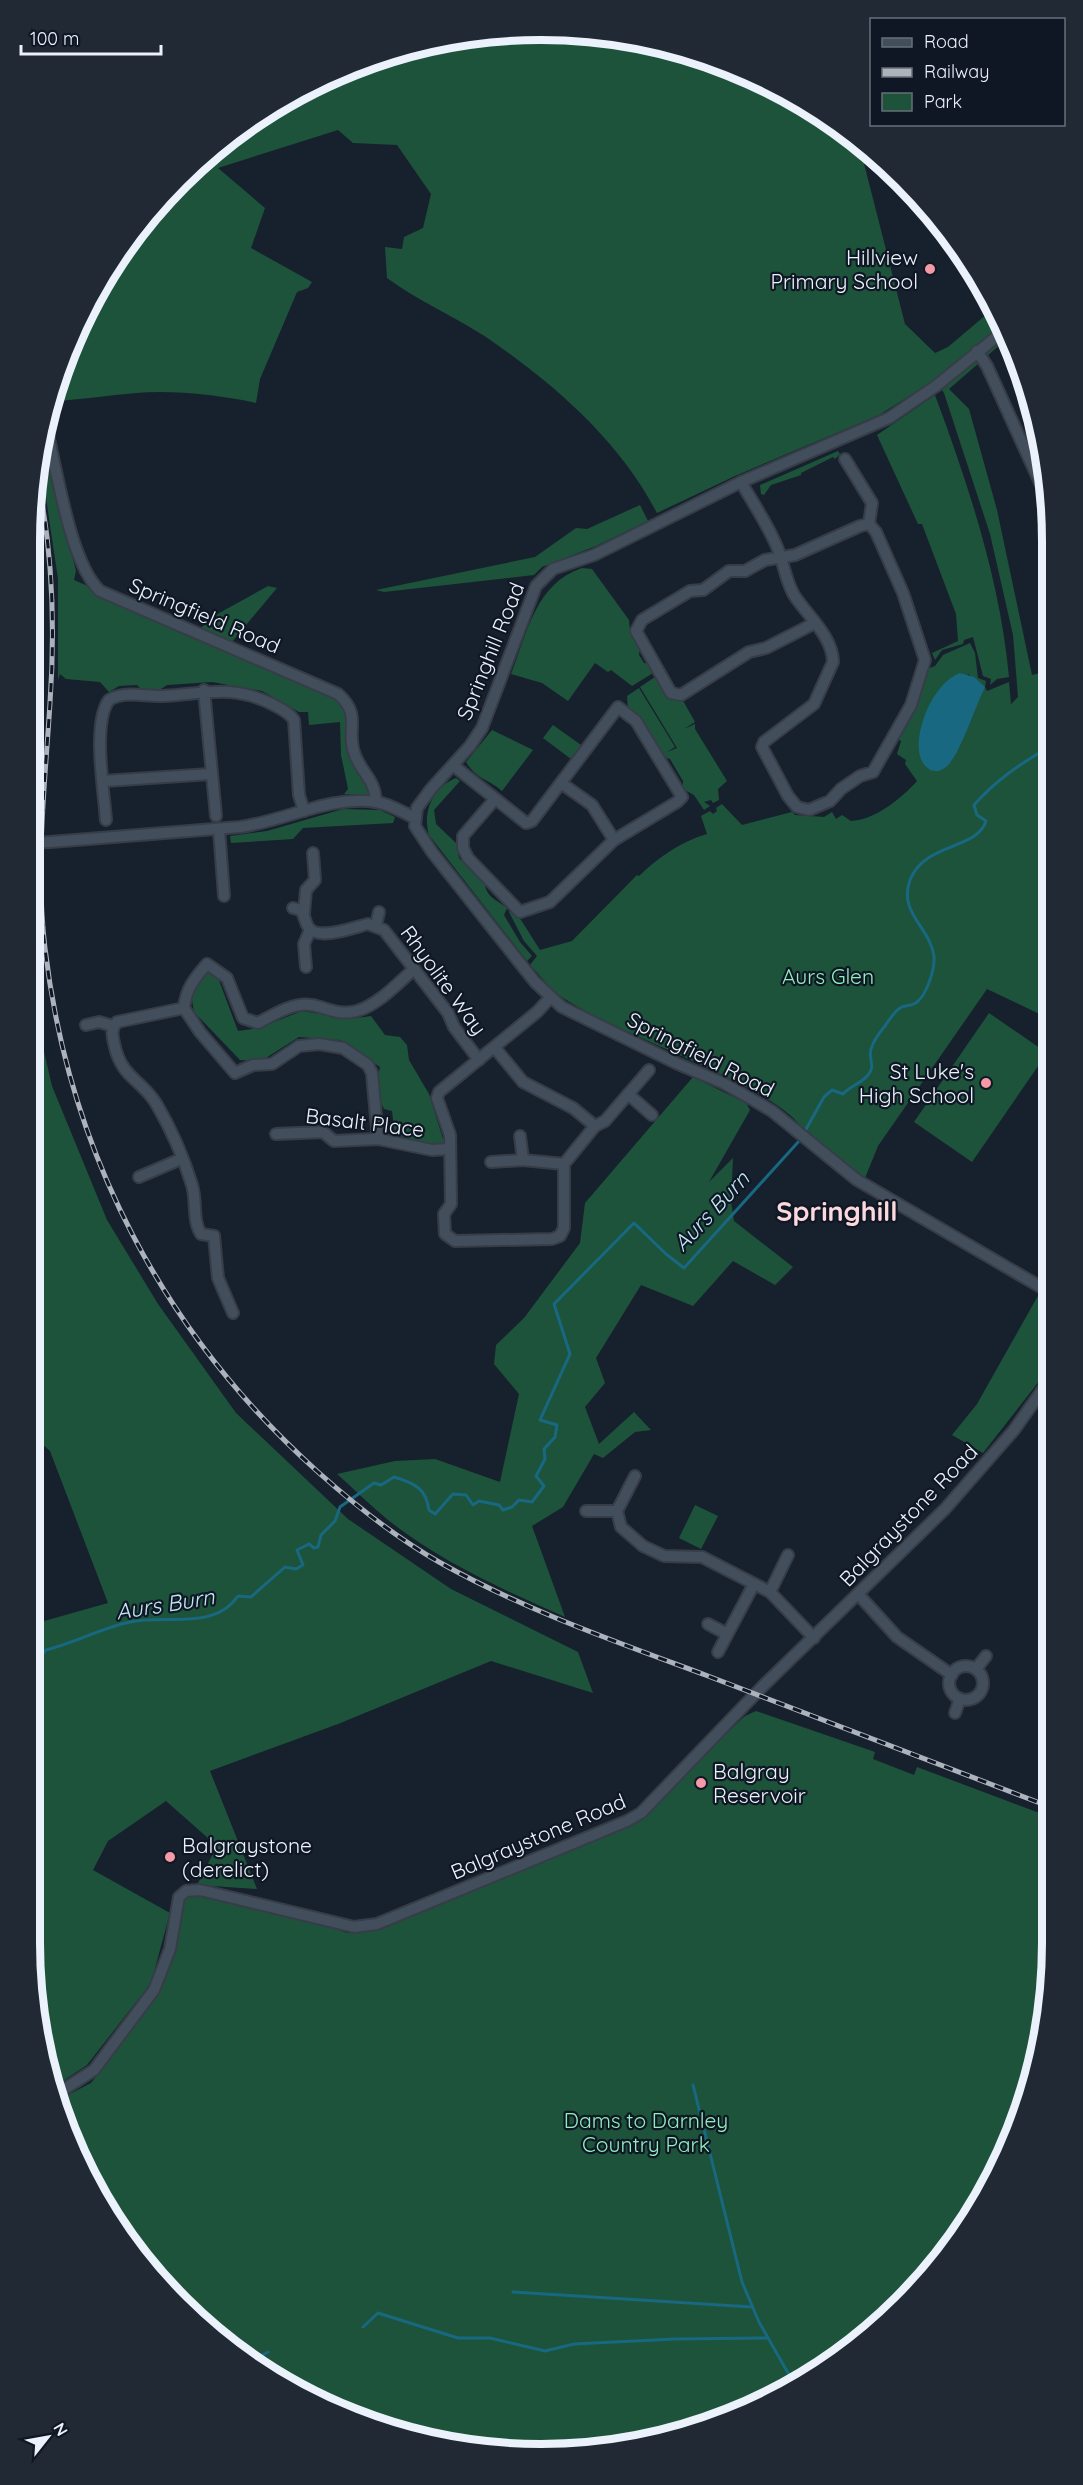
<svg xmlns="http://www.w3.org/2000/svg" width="1083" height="2485" font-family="Quicksand,sans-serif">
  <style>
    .green { fill: #1d533a; fill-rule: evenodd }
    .water { fill: #186881 }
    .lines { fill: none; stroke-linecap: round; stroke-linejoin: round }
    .stream { stroke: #186881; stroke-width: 3 }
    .minor-casing { stroke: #373d48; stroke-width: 14 }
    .minor { stroke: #434e5c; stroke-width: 10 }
    .rail-casing { stroke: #acb3bd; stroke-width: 5 }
    .rail { stroke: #0e1723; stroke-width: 3; stroke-dasharray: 9; stroke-linecap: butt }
    .minor-bridge-casing { stroke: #373d48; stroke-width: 14; stroke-linecap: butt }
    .minor-bridge { stroke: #434e5c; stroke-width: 10 }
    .poi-dot { fill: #f49aa6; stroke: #0e1723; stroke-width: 2 }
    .labels { text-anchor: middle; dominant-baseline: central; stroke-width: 4.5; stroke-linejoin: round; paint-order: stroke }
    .poi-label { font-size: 21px; fill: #ecf2fb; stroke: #0e1723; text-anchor: end }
    .street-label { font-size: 21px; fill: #ecf2fb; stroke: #0e1723 }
    .park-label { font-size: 21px; fill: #92eebd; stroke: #0e1723 }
    .water-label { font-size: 22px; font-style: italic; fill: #c1e7f7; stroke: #0e1723 }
    .district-label { font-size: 27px; font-weight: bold; fill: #fdd9dd; stroke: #0e1723 }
    .rim { fill: none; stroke: #ecf2fb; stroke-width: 8 }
  </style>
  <rect width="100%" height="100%" fill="#17212d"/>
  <g class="green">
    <path d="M508 31 609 34 706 57 826 116 860 148 905 324 935 353 948 347 993 309 1009 337 949 389 969 409 997 510 1032 675 1049 671 1050 1019 987 989 878 1146 865 1178 804 1132C784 1087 603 1031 555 992 546 984 538 973 530 965L537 956 524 941 509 912 510 911 521 920 540 950 572 941 637 875 639 876C659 857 680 842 707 834L701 816 710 811 713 814 717 811 716 808 722 804 742 825 792 812 795 815 824 817 832 812 836 819 842 815 851 821C875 820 902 798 917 781L905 764 906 760 897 754 901 741 898 739 927 669 935 666 943 655 970 643 975 653 978 678 986 681 985 687 987 691 1009 682 1011 704 1018 697 1013 635 990 534 944 393 935 380 879 415 735 476 657 513C618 439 554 384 486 337 454 316 418 301 387 278L385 247 402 249 404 237 423 228 431 194 397 145 353 143 338 130 218 168 265 208 251 248 312 282 308 288 297 292 260 379 256 403C220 395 173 390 136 393 108 395 81 400 53 401L57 377 99 285 157 204 230 135 316 83 409 47ZM968 674 980 685 951 761 940 770Z"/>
    <path d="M935 395C969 487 1000 580 1009 677L997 679 990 685 991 679 983 676 973 637 964 640 963 644 942 650 935 660 932 653 958 641 956 614 922 524H918L877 435Z"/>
    <path d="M45 449 76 571 74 580 330 692 350 713V752L371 794H344L348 789 341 755 340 722 309 725 308 712H299L262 691 212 682 167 685 158 691H143L137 685 119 686 109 692 100 682 66 679 60 674 58 680V579L42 471Z"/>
    <path d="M838 451 840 454 835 459 833 457 801 473V475L771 485 764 495 761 494 760 485Z"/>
    <path d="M640 505 648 521 596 546 542 567 534 575 384 592 376 590 535 557 576 528 587 529Z"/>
    <path d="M582 568 592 569 629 620 630 631 640 648 639 655 644 663 651 664 653 673 632 686 611 670 608 672 595 663 568 701 542 683 511 674C527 633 536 583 582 568Z"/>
    <path d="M268 586 277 588 231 643 200 629 212 617Z"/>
    <path d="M655 677 668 697 682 699 695 722 684 729 695 724V729L727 781 718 789 719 800 713 803 711 800 704 802 710 806 704 810 694 795 683 789V781L670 759 663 757 628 709 627 696 639 688 675 747 667 752 677 748 640 687Z"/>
    <path d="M553 725 581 745 571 759 543 738Z"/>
    <path d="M492 730 533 750 502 791C489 779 477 780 466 762Z"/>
    <path d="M456 778 460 781 434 810 436 824 456 843 459 858 485 885C487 898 499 901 507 908L504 915 520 942 532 956 527 961 429 835C422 812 433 787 456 778Z"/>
    <path d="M343 809 380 810 395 817 393 823 303 828 293 839 231 843 230 836 267 831Z"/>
    <path d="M30 900 33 917 32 1000 52 1086 107 1220 158 1304 236 1413 348 1519 451 1589 578 1652 593 1693 491 1661 338 1724 210 1771 257 1889 197 1885 217 1846 166 1801 108 1841 93 1870 170 1913 151 1983 87 2065 54 2087 30 1943V1625L108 1603 50 1451 30 1433Z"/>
    <path d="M209 970 217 975 238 1031 259 1028 302 1011 350 1019 371 1016 385 1035 400 1037 407 1045 409 1060 429 1094 444 1142 441 1147 395 1135 392 1111 384 1109 375 1091 380 1067 340 1040 299 1037 261 1061 240 1060 194 1012 191 994Z"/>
    <path d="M989 1013 1047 1053 972 1162 914 1122Z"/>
    <path d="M693 1077 746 1103 750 1110 709 1182 733 1158 731 1201 734 1221 793 1267 775 1285 733 1261 693 1306 641 1285 596 1358 605 1383 585 1407 599 1444 634 1412 651 1430 635 1432 603 1458 594 1454 563 1507 532 1526 565 1617C504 1590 441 1562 388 1520 371 1506 354 1489 337 1474L395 1461 435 1459 500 1482 519 1394 494 1364 496 1345 524 1318 580 1243 585 1203Z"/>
    <path d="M1039 1294 1051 1303V1366L983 1453 952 1435 977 1404Z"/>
    <path d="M695 1505 718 1516 701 1549 679 1538Z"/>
    <path d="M756 1711 875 1752 873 1759 914 1775 917 1767 1053 1818V1943L1026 2108 985 2199 926 2280 797 2387 641 2445 541 2455 442 2445 285 2386 157 2280 98 2199 56 2101 91 2083 158 1995 173 1960 180 1910 186 1897 198 1895 299 1916 347 1933 381 1926 627 1823 745 1716Z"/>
  </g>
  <path class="water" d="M960 673 974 677 985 687C975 707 963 746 950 763 937 779 921 769 919 751 916 725 935 682 960 673Z"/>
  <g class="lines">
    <g class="stream">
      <path d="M30 1658 40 1657 46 1650C75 1643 101 1628 130 1622 166 1614 214 1631 238 1596L251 1597 285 1567 296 1569 303 1565 297 1550 309 1544 314 1548 318 1547 321 1535 335 1521 340 1507 374 1483 381 1485 394 1477C414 1483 426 1488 429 1510L435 1514 453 1494 466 1495 473 1505 479 1501 499 1505 503 1510 512 1507 519 1500 532 1502 544 1486 536 1476 545 1459 544 1449 555 1437 557 1425 540 1420 570 1354 554 1304 634 1223 666 1254 684 1268 800 1140 824 1097 832 1090 843 1094C850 1086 862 1083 868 1075 876 1067 868 1058 871 1049 873 1042 880 1032 885 1026 889 1020 894 1012 900 1008 905 1005 913 1006 917 1002 927 994 935 969 934 956 930 927 898 913 910 880 925 842 977 850 986 821L977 815 974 805C996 780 1020 764 1049 747"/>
      <path d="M693 2085 742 2282 759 2322 796 2387"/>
      <path d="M513 2292 752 2307"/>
      <path d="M363 2327 378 2313 458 2338H490L545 2351 574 2344 675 2339 768 2338"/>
      <path d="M254 2360 268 2352"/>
    </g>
    <defs>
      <g id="minor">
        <path d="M1005 330 936 386 889 418 741 482 594 555 553 569 536 586 482 728 470 746 431 789 417 808 415 826 432 852 535 982 562 1007 676 1063 723 1083 755 1101 772 1111 857 1180 1051 1293"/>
        <path d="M977 351 987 366 1043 489 1049 550"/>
        <path d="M48 435C58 476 71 564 100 591L338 694C363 716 345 731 355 755 362 774 375 779 376 802"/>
        <path d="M845 459 872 503 869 524"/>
        <path d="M741 482C753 503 768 525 777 547 784 563 785 579 794 595 807 615 833 637 833 662L814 704 764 742 762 747 788 796 797 807 809 810 830 801 841 789 860 776 873 772 911 705 925 660 903 593 876 532 869 524 860 526 795 555 765 560 745 571H729L703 590 690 591 642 620 636 631 671 693 681 695 749 652 766 648 815 623"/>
        <path d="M1047 629 1049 628"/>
        <path d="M204 690 216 816"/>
        <path d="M454 766 521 819 526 823 532 821 618 707 636 721 682 797 677 802 614 840 550 902 520 912 468 858 463 848V836L495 799"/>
        <path d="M104 781 211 774"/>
        <path d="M561 783 592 805 614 840"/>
        <path d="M106 820C104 791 92 723 109 700 124 690 146 697 163 696 204 694 232 684 272 704 281 709 289 712 294 720L299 795 304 811"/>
        <path d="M219 829 224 896"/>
        <path d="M50 842 240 827C285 821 330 795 376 802 390 804 402 812 415 818"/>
        <path d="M293 908 301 910C305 916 305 923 309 928 319 941 355 927 368 924L384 930 448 1013 454 1027 479 1060"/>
        <path d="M304 913 306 890 315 880 313 853"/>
        <path d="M376 925 379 912"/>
        <path d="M306 967 304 944 310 930"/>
        <path d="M184 1008 117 1022C111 1029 112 1035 114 1043 121 1079 142 1079 157 1105 171 1129 184 1159 192 1185 197 1201 192 1220 201 1234L214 1236 218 1278 233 1313"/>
        <path d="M86 1025 99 1022 113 1026"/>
        <path d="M495 1048 523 1082 573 1108 595 1126 564 1164V1228L560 1236 552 1239 455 1241 445 1234 444 1214 451 1204 450 1135 437 1098 439 1092 537 1012 550 998"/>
        <path d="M628 1094 652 1115"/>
        <path d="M595 1126 605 1121 649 1070"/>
        <path d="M276 1134 323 1132 334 1141 378 1139 432 1150 449 1149"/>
        <path d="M520 1136 523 1160"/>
        <path d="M378 1139 372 1073 368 1065 343 1048 319 1044 299 1046 272 1064 253 1065 235 1073 200 1032 184 1008C186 989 194 979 207 964L227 978 243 1018 258 1023C273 1015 294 1002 311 1005 328 1008 339 1016 357 1011 378 1005 398 983 414 969"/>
        <path d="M491 1162 523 1160 564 1164"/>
        <path d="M139 1177 181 1159"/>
        <path d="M635 1476 617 1511 621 1527 643 1546 664 1556 702 1557 770 1592 814 1638"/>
        <path d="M586 1511H617"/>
        <path d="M770 1592 788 1555"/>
        <path d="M858 1594 897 1637 952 1675"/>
        <path d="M708 1624 727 1634"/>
        <path d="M718 1652 754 1584"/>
        <circle cx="966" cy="1683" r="17"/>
        <path d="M976 1669 986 1656"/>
        <path d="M955 1713 960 1699"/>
        <path d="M55 2095 94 2070 154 1990 170 1949 179 1897 186 1891 200 1890 354 1927 377 1924 627 1821 641 1813 764 1685 945 1509 1014 1430 1051 1378"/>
      </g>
    </defs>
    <use href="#minor" class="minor-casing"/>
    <use href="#minor" class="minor"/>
    <defs>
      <path id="rail" d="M39 486C53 557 55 630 50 703 45 784 35 866 45 948 69 1153 164 1334 318 1472 355 1505 395 1537 439 1562 524 1610 617 1642 708 1676 823 1720 938 1764 1053 1808"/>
    </defs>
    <use href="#rail" class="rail-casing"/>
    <use href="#rail" class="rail"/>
    <defs>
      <path id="minor-bridge" d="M30 843 50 842"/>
    </defs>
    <use href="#minor-bridge" class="minor-bridge-casing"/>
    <use href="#minor-bridge" class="minor-bridge"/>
  </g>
  <g class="poi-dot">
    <circle cx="930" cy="269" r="6"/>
    <circle cx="986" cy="1083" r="6"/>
    <circle cx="701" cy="1783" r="6"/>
    <circle cx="170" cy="1857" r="6"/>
  </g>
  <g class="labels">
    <g class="poi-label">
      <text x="918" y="257">Hillview<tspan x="918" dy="24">Primary School</tspan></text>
      <text x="974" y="1071">St Luke's<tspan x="974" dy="24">High School</tspan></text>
      <text x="713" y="1771" text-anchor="start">Balgray<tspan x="713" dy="24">Reservoir</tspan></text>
      <text x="182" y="1845" text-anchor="start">Balgraystone<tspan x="182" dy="24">(derelict)</tspan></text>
    </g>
    <g class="street-label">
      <text transform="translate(205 615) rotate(23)">Springfield Road</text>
      <text transform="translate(490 651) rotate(-68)">Springhill Road</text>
      <text transform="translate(444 980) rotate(54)">Rhyolite Way</text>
      <text transform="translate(701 1054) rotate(27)">Springfield Road</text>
      <text transform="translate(365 1122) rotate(7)">Basalt Place</text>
      <text transform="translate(908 1515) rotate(-46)">Balgraystone Road</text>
      <text transform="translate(538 1836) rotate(-23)">Balgraystone Road</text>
    </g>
    <g class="park-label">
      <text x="828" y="976">Aurs Glen</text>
      <text x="646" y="2120">Dams to Darnley<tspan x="646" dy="24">Country Park</tspan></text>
    </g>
    <g class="water-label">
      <text transform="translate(711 1211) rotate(-47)">Aurs Burn</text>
      <text transform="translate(165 1604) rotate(-9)">Aurs Burn</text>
    </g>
    <g class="district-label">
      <text x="837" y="1211">Springhill</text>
    </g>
  </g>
  <path d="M0 0H1083V2485H0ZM541 40H541A501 501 0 0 1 1042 541V1943A501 501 0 0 1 541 2444H541A501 501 0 0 1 40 1943V541A501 501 0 0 1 541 40Z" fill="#202934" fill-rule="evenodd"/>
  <path class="rim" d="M541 40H541A501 501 0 0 1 1042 541V1943A501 501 0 0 1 541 2444H541A501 501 0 0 1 40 1943V541A501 501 0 0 1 541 40Z"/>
  <rect x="870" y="18" width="195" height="108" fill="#0e1723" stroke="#676f79" stroke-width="1.5"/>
  <rect x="882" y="38" width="30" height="9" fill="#434e5c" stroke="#676f79" stroke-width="1.5"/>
  <text x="924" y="48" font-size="18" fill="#ecf2fb">Road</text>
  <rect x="882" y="68" width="30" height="9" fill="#acb3bd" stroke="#676f79" stroke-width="1.5"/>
  <text x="924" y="78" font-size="18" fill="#ecf2fb">Railway</text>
  <rect x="882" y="93" width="30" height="18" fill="#1d533a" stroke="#676f79" stroke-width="1.5"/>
  <text x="924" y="108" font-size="18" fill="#ecf2fb">Park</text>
  <g transform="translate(48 2437) rotate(59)" stroke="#0e1723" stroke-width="4.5" paint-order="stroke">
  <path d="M0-4.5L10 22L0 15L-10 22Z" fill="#ecf2fb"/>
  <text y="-9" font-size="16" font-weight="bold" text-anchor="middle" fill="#ecf2fb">N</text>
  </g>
  <path d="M21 45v9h140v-9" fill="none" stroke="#ecf2fb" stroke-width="3"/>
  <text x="30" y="45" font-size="18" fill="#ecf2fb" stroke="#0e1723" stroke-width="4.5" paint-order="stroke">100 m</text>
</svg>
